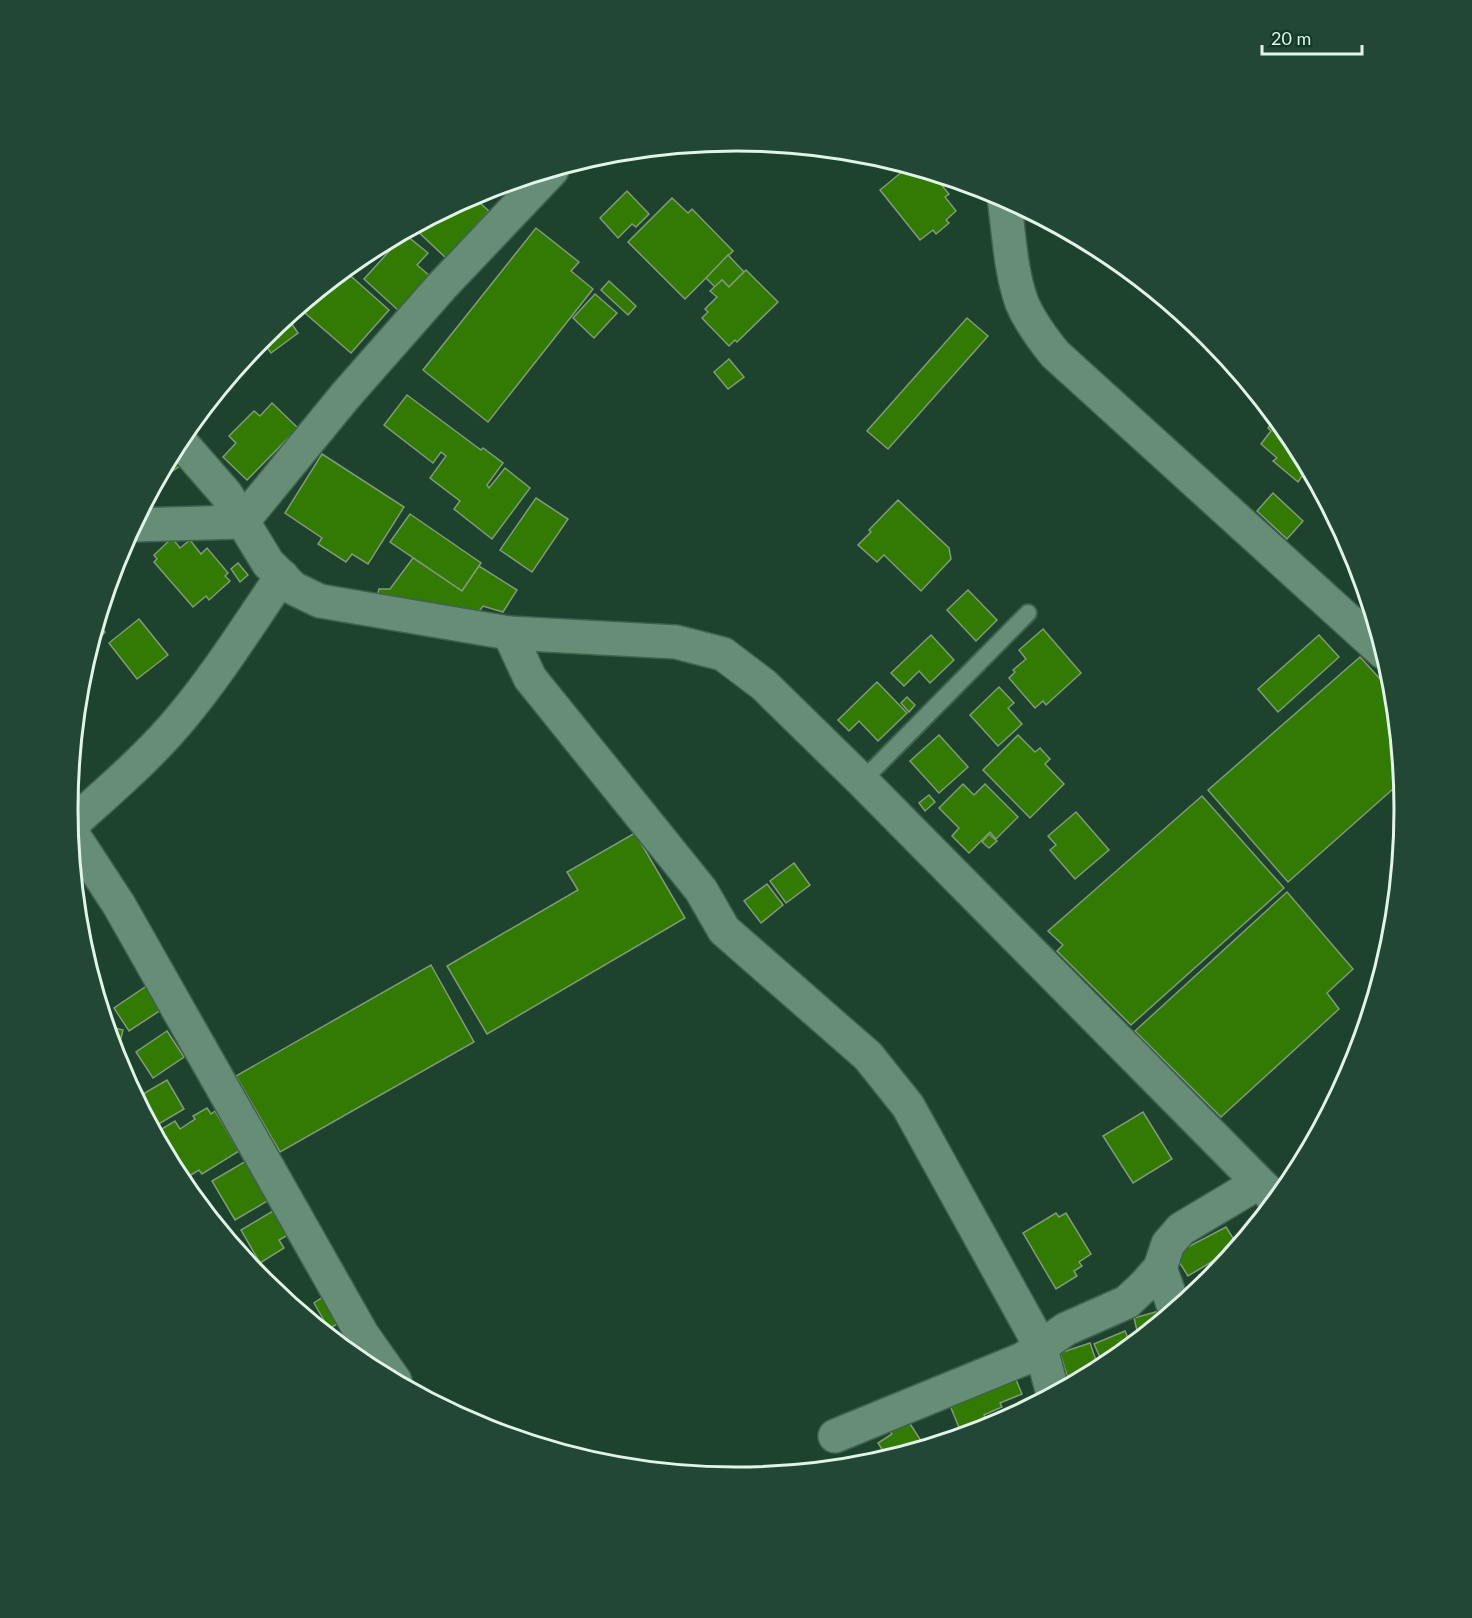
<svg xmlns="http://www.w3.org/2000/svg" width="1472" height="1618" font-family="Lato,sans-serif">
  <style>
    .building { fill: #327a02; stroke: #819a78; stroke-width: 1.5 }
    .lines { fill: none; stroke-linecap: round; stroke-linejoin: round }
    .lane-casing { stroke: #3f6251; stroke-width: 20 }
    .street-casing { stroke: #3f6251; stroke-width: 36 }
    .lane { stroke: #668d75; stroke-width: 16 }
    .street { stroke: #668d75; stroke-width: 33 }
    .rim { fill: none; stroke: #dff5e7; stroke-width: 3 }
  </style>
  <rect width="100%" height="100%" fill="#1d432f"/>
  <g class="building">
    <path d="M909 166 917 169 922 175 926 173 932 180 935 177 949 194 945 197 956 211 946 220 949 223 936 234 933 230 920 240 880 190Z"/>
    <path d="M627 191 649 214 636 227 632 224 618 238 600 218Z"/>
    <path d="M472 196 489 211 446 258 413 227Z"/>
    <path d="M672 198 688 213 692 209 733 251 685 299 628 242Z"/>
    <path d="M536 228 579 262 571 271 593 289 488 422 423 370Z"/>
    <path d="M409 229 406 235 428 253 417 265 430 276 399 311 364 279 393 247 387 241Z"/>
    <path d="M728 255 744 272 729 287 722 280 715 287 706 278Z"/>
    <path d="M344 270 389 310 351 353 298 307Z"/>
    <path d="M746 270 778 302 737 342 735 340 729 346 702 318 708 312 705 309 717 297 710 291 722 280 729 287Z"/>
    <path d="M609 281 636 306 628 315 601 290Z"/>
    <path d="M595 294 617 313 594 338 573 318Z"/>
    <path d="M287 317 298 333 271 353 261 339Z"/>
    <path d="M967 318 988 336 888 449 867 431Z"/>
    <path d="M729 359 744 377 728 389 714 372Z"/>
    <path d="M407 395 481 450 483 448 503 463 487 485 489 488 505 468 530 488 492 539 454 509 460 501 430 478 446 456 441 452 433 463 384 425Z"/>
    <path d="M272 403 298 428 247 480 223 457 236 443 229 436 254 411 260 416Z"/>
    <path d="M1276 418 1292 438 1316 483 1314 486 1302 476 1298 482 1273 461 1277 458 1261 444 1271 431 1268 428Z"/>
    <path d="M172 454 180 466 171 472 166 465Z"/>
    <path d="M322 454 404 507 368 564 352 554 346 562 318 544 322 538 285 513Z"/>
    <path d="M1273 493 1303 521 1287 539 1257 511Z"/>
    <path d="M536 498 568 519 532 572 500 550Z"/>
    <path d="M898 500 949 548 951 559 921 591 884 555 877 562 858 545 871 532 869 530Z"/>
    <path d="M410 514 481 563 462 591 390 542Z"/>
    <path d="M172 538 180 548 190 540 201 554 207 548 228 573 225 576 230 581 209 600 206 596 193 607 154 562 157 559 154 555Z"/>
    <path d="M413 558 462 591 479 566 517 590 503 612 483 606 478 613 376 599 379 589H390Z"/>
    <path d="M238 563 248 575 240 582 231 569Z"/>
    <path d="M968 590 997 620 976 641 947 610Z"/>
    <path d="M139 619 168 655 137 679 109 643Z"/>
    <path d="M97 624 105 632 92 646 91 645Z"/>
    <path d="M1043 629 1081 673 1046 705 1043 701 1035 708 1009 678 1015 672 1013 670 1026 659 1019 650Z"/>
    <path d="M931 635 954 660 930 683 919 671 904 686 891 673Z"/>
    <path d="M1319 635 1339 657 1278 712 1258 689Z"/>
    <path d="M1360 657 1393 693 1402 781 1288 882 1208 790Z"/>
    <path d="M877 682 907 713 878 741 859 721 849 731 838 720Z"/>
    <path d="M999 687 1014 703 1008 708 1022 724 998 746 970 715Z"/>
    <path d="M907 697 915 705 909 712 901 703Z"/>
    <path d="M939 735 968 767 939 793 910 761Z"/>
    <path d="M1018 735 1035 752 1040 748 1050 759 1045 764 1064 784 1030 818 983 770Z"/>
    <path d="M963 784 974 795 985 784 1018 817 996 839 990 832 969 853 952 836 959 828 939 808Z"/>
    <path d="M929 795 935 802 925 811 919 803Z"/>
    <path d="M1202 796 1284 888 1131 1025 1057 951 1063 945 1048 931Z"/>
    <path d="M1076 812 1109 850 1075 879 1050 850 1056 845 1048 836Z"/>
    <path d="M635 833 685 918 487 1034 447 966 578 890 567 872Z"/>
    <path d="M989 834 997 841 989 848 982 842Z"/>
    <path d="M794 863 810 885 786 903 770 881Z"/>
    <path d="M767 884 783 905 761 923 744 901Z"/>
    <path d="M1287 892 1353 969 1327 993 1339 1009 1221 1117 1135 1031Z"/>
    <path d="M431 965 474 1042 280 1152 236 1076Z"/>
    <path d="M151 983 167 1006 129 1031 114 1008Z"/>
    <path d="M107 1026 123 1030 116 1058Z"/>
    <path d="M167 1031 184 1057 153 1078 136 1052Z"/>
    <path d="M167 1080 184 1109 152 1128 136 1098Z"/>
    <path d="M207 1108 211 1114 215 1111 239 1151 202 1174 199 1170 181 1181 155 1133 175 1121 180 1129 195 1119 193 1116Z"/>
    <path d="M1143 1112 1172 1159 1133 1183 1103 1136Z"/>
    <path d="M246 1161 269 1200 235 1220 212 1181Z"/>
    <path d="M273 1211 288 1235 279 1240 284 1248 260 1263 241 1230Z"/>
    <path d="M1056 1213 1059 1217 1066 1213 1091 1254 1079 1262 1082 1266 1074 1271 1077 1276 1056 1289 1023 1233Z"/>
    <path d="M1226 1227 1238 1246 1188 1276 1178 1260 1184 1249Z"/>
    <path d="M1222 1265 1208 1282 1204 1286 1199 1275Z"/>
    <path d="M326 1295 342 1321 329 1329 314 1303Z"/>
    <path d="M1159 1311 1162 1320 1139 1339 1134 1318Z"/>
    <path d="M1125 1331 1131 1345 1104 1366 1094 1344Z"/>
    <path d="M1090 1343 1099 1369 1070 1385 1060 1353Z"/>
    <path d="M1014 1375 1022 1394 1000 1403 1002 1407 984 1415 986 1420 960 1430 949 1403Z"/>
    <path d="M907 1419 925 1447 882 1460 887 1457 878 1443 892 1434 889 1430Z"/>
  </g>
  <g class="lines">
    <defs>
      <path id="lane" d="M862 781 1028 613"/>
      <g id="street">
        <path d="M1004 198C1009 232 1010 270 1022 303 1030 322 1042 338 1055 354L1383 652"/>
        <path d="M179 440 226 494 268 563 293 588 320 601 509 633 676 642 723 654 764 685 862 781 1276 1200"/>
        <path d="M133 525 242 522 346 395 441 287 552 170"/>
        <path d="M509 633 530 678 701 890 724 930 868 1056 908 1106 1040 1345 1053 1394"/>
        <path d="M69 827C107 792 148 758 181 718 218 674 249 624 282 576"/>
        <path d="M70 830 119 905 362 1334 395 1381"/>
        <path d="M1160 1268 1175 1310"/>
        <path d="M835 1436 1023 1359 1066 1329 1127 1302 1145 1285 1160 1268 1168 1244 1181 1229 1258 1183"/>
      </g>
    </defs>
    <use href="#lane" class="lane-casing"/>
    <use href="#street" class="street-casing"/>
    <use href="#lane" class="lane"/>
    <use href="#street" class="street"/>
  </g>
  <path d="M0 0H1472V1618H0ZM78 809a658 658 0 1 1 1316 0a658 658 0 1 1-1316 0Z" fill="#224835" fill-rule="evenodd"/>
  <path class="rim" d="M78 809a658 658 0 1 1 1316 0a658 658 0 1 1-1316 0Z"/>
  <path d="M1262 45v9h100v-9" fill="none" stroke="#dff5e7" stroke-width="3"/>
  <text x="1271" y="45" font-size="18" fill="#dff5e7" stroke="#123925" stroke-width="4.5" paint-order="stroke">20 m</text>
</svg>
